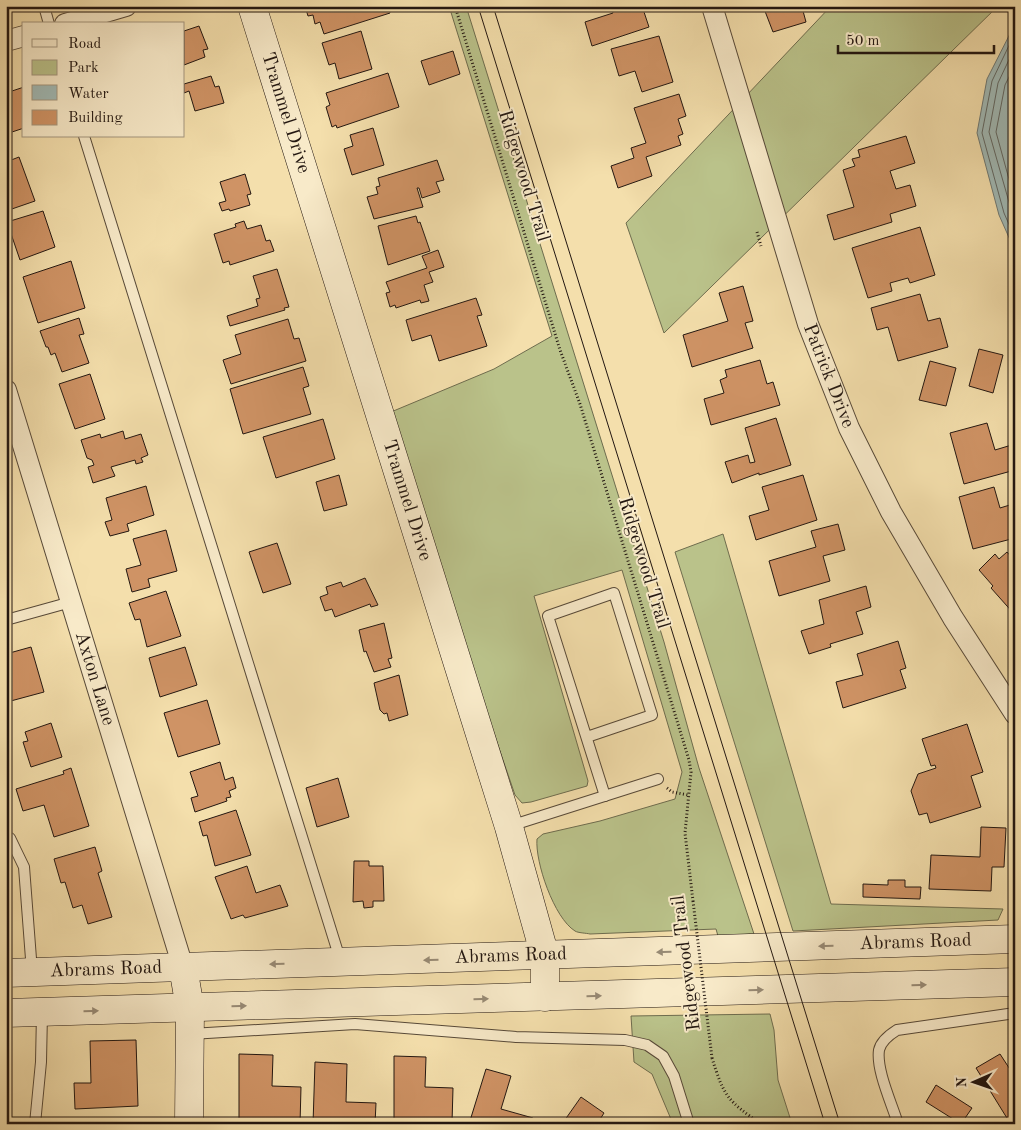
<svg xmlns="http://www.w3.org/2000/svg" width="1021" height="1130" font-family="'Old Standard TT',serif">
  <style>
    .green { fill: #bac28a; stroke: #6e6c4e }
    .water { fill: #a1bab6; stroke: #6f7974 }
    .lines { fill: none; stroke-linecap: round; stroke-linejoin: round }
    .shore { stroke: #626864; stroke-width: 1 }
    .building { fill: #cf9365; stroke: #231711 }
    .lane-casing { stroke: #574938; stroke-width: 12 }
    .street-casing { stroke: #574938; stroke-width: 22 }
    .secondary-casing { stroke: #231711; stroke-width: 29 }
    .path { stroke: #231711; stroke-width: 3; stroke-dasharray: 1 2.5; stroke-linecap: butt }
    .lane { stroke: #f8eac9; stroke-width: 10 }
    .street { stroke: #f8eac9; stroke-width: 20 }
    .secondary { stroke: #f8eac9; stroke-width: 28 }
    .tram { stroke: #231711; stroke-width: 1 }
    .path-bridge { stroke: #231711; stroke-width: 3; stroke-dasharray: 1 2.5; stroke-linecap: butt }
    .oneway { fill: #988b76 }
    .labels { text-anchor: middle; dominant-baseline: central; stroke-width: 4; stroke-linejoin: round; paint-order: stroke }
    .street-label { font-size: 19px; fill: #231711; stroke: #f8eac9 }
  </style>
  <rect width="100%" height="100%" fill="#f4dfac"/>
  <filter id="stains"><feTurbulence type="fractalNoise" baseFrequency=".004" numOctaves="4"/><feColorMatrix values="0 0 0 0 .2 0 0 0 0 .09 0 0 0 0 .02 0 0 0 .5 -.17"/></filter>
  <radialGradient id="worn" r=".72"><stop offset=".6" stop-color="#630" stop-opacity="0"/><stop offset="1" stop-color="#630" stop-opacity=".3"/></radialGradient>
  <g class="green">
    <path d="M449 6H466L664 642 699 768 754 934 718 936 716 929 590 934C586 933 578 933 575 931 554 918 535 862 537 839L543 834 600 821 675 799 682 772 622 570 534 596 588 781 587 786 531 802 522 803 515 795 460 634 391 412 494 369 552 336Z"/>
    <path d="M831 6H998L664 333 626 223Z"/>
    <path d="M723 534 831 904 1003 909 998 920 793 931 675 552Z"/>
    <path d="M770 1014 774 1030 778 1080 792 1124H673L652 1074 634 1062 631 1016Z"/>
  </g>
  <path class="water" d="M1015 24V251L999 215 977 133 987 79Z"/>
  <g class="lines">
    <g class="shore">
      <path d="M1015 33 992 81 982 133 1004 213 1015 238"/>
      <path d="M1015 47 998 83 989 132 1015 223"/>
      <path d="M1015 65 1005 85 996 132 1015 201"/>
    </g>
  </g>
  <g class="building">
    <path d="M305 6H388L390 13 324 34 320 22 315 24 313 15 308 16Z"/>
    <path d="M611 6H642L649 27 592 46 585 22 613 13Z"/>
    <path d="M763 6H815V7L803 11 806 22 773 32Z"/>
    <path d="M199 26 208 49 203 50 205 57 184 65V31Z"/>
    <path d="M361 31 372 69 339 79 335 63 329 65 322 43Z"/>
    <path d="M659 36 673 82 642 92 635 71 619 76 611 49Z"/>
    <path d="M453 51 460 74 429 85 421 61Z"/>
    <path d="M388 73 399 107 337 128 336 125 332 127 326 107 330 105 326 93Z"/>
    <path d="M211 76 215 87 219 86 224 103 195 111 189 91 184 93V84Z"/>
    <path d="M24 87V128L6 134V93Z"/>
    <path d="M679 94 686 116 678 119 683 134 678 136 681 145 646 157 652 176 618 188 611 166 634 158 631 148 646 143 634 108Z"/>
    <path d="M373 128 384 165 352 175 344 149 353 146 350 135Z"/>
    <path d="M906 136 915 163 890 171 896 189 910 185 916 206 890 214 892 222 834 240 827 215 854 207 843 170 855 166 852 159 860 157 858 150Z"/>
    <path d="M19 157 35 201 6 211V162Z"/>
    <path d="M437 160 444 180 436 182 440 192 422 198 419 188H417L423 207 374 219 367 197 378 194 376 187 380 186 378 178Z"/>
    <path d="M245 174 251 194 247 195 250 205 230 211 229 209 222 211 219 203 226 201 220 182Z"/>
    <path d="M43 211 55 247 20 260 7 222Z"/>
    <path d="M416 216 418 223 420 222 430 251 388 265 378 226Z"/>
    <path d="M244 221 247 229 261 225 266 241 270 240 274 251 230 265 229 261 223 263 214 234 236 227 235 224Z"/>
    <path d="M920 227 935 275 910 283 908 278 890 283 892 291 868 298 852 248Z"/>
    <path d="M438 250 444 267 429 272 433 282 424 285 429 301 421 303 420 300 396 308 395 305 390 307 386 293 390 292 386 282 427 268 422 256Z"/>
    <path d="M71 261 85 308 38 323 23 277Z"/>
    <path d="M277 269 289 307 284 308 285 310 230 326 227 316 258 306 256 299 260 298 253 276Z"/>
    <path d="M743 286 753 321 745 323 753 348 692 367 683 335 728 321 719 293Z"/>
    <path d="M920 294 928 321 940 318 948 347 898 361 888 327 877 330 871 308Z"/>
    <path d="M476 298 482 315 477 316 487 346 439 361 431 335 412 341 406 320Z"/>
    <path d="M79 318 84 334 79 335 89 363 62 372 55 353 51 355 48 347H46L40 331Z"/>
    <path d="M288 319 294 339 299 338 306 361 231 384 223 360 241 354 235 335Z"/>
    <path d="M979 349 1003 355 993 393 969 386Z"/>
    <path d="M760 360 767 384 773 382 780 405 711 425 704 399 724 393 720 380 727 377 725 370Z"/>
    <path d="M930 361 956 368 946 406 919 400Z"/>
    <path d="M303 367 309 386 303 388 311 414 243 434 230 389Z"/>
    <path d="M90 374 105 419 75 429 59 384Z"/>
    <path d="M776 418 791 465 759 475V473L732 483 725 462 748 455 750 463 755 462 745 428Z"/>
    <path d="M323 419 335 459 276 478 263 437Z"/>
    <path d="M987 423 995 450 1015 444V470L964 484 950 433Z"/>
    <path d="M123 431 125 439 141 434 148 455 141 458 143 462 136 464 135 460 111 467 115 476 93 483 88 467 94 465 92 460 87 458 81 440 100 434 101 438Z"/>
    <path d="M339 475 347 505 324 511 316 482Z"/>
    <path d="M803 475 817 520 756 540 749 516 769 510 762 487Z"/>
    <path d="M146 486 154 515 127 524 129 531 110 536 105 522 112 520 106 498Z"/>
    <path d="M994 487 1000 508 1013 504 1015 538 973 549 959 497Z"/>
    <path d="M838 524 845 550 823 556 830 581 779 596 769 561 816 547 811 531Z"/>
    <path d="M166 530 177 571 148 579 150 587 132 592 126 569 141 565 133 539Z"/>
    <path d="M277 543 291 584 263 593 249 552Z"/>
    <path d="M1007 552 1015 561V615L991 588 993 586 979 570 995 554 999 559Z"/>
    <path d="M365 578 378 605 371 607 370 604 335 617 332 609 325 611 320 597 328 594 326 587 341 582 343 587Z"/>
    <path d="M866 586 871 607 856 612 863 634 830 644 831 647 809 654 801 631 824 624 819 600Z"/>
    <path d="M166 591 181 636 147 647 140 619 135 620 129 603Z"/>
    <path d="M384 623 392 658 388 659 391 667 374 672 366 651 364 652 359 630Z"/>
    <path d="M898 641 906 668 900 670 906 688 843 708 836 682 863 675 857 654Z"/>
    <path d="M31 647 44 692 7 702 6 654Z"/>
    <path d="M185 647 197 685 160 697 149 658Z"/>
    <path d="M399 675 408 715 389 721 387 713 384 714 380 710 374 683Z"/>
    <path d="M207 700 220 744 178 757 164 713Z"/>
    <path d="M51 723 62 757 31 767 23 742 28 741 25 732Z"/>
    <path d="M967 724 983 772 971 776 981 807 930 823 927 813 919 815 911 791 918 774 936 768 935 765 931 766 922 739Z"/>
    <path d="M220 762 225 780 233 777 236 788 229 791 231 797 226 798 227 801 195 812 191 798 198 796 190 772Z"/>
    <path d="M71 768 89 826 54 837 44 805 23 811 16 789 64 774 63 771Z"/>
    <path d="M338 778 349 817 317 827 306 788Z"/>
    <path d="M236 810 251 855 215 866 207 835 203 836 199 822Z"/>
    <path d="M981 827 1006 828 1004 867H992L991 891 929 889 931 855 980 857Z"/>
    <path d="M95 847 102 871 98 873 112 917 88 924 82 905 73 908 65 882 61 883 54 859Z"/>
    <path d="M354 861H369V866H383L384 901H373V907L364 908 363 901 353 902Z"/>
    <path d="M247 866 256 893 280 885 288 906 245 918 243 915 231 919 215 877Z"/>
    <path d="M888 880H905V887H921L920 899 863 897V884L888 885Z"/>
    <path d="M6 890H8L7 924H6Z"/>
    <path d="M136 1040 138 1106 75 1109 74 1083H91L90 1041Z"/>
    <path d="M239 1054 273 1055 272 1086 301 1087 300 1124H239Z"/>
    <path d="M1000 1054 1015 1077V1121L1010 1123 976 1068Z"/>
    <path d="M394 1056 426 1057 425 1087 453 1088 452 1123 394 1124Z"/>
    <path d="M315 1062 347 1064 346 1102 376 1103 375 1124H313Z"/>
    <path d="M486 1069 511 1076 501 1109 533 1118 531 1124H469Z"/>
    <path d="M936 1085 972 1108 961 1124 926 1102Z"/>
    <path d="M581 1097 604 1113 597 1124H562Z"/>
  </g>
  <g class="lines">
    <defs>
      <g id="lane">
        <path d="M44 6 49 24"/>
        <path d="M84 136 340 959"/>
        <path d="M6 620 71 602"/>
        <path d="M587 737 652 715 614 593 548 616 605 796"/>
        <path d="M510 826 658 779"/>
        <path d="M6 836 10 838 24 867 32 972"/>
        <path d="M191 1034 355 1024 516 1037 625 1040 647 1045 663 1056 674 1076 689 1124"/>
        <path d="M35 1124 41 1062 42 1013"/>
        <path d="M898 1124C892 1104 876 1070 879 1050 881 1041 889 1035 897 1030L1015 1013"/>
      </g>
      <g id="street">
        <path id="s1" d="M712 6 808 324 849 428 891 512 953 618 1015 714"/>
        <path d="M65 24 126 6"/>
        <path d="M6 41 24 36"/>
        <path id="s2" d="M6 390 183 967"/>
      </g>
      <g id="secondary">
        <path id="s3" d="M252 6 509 827 545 956V997"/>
        <path d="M183 967 190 1008 189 1124"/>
        <path id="s4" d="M6 973 1015 939"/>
        <path d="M6 1013 1015 982"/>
      </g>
    </defs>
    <use href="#lane" class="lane-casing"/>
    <use href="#street" class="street-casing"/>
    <use href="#secondary" class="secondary-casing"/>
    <g class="path">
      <path d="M455 6 560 350 580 404 689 760 691 772 685 833 693 901"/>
      <path d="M757 232 761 246"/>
      <path d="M667 788 672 792 688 795"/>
      <path d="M712 1058C724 1097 728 1101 761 1124"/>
    </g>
    <use href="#lane" class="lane"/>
    <use href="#street" class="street"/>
    <use href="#secondary" class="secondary"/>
    <g class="tram">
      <path d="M478 6 825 1124"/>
      <path d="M493 6 840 1124"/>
    </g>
    <path class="path-bridge" d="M693 901 712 1058"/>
  </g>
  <defs><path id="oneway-solid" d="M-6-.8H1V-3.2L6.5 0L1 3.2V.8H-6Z" transform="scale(1.25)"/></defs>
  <g class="oneway">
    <use href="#oneway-solid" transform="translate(826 946) rotate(178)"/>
    <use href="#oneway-solid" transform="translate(664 952) rotate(178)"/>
    <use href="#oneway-solid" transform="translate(431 960) rotate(178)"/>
    <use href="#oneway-solid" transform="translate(277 964) rotate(178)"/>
    <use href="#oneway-solid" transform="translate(919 985) rotate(-2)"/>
    <use href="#oneway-solid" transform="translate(756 990) rotate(-2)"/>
    <use href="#oneway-solid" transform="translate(594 996) rotate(-2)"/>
    <use href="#oneway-solid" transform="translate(481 999) rotate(-2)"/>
    <use href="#oneway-solid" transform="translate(239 1006) rotate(-2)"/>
    <use href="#oneway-solid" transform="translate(91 1011) rotate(-2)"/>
  </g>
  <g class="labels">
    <g class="street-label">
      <text stroke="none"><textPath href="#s3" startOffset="112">Trammel Drive</textPath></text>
      <text transform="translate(523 176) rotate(73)">Ridgewood Trail</text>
      <text stroke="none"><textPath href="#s1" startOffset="388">Patrick Drive</textPath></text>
      <text stroke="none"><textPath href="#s3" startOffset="518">Trammel Drive</textPath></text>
      <text transform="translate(643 563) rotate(73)">Ridgewood Trail</text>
      <text stroke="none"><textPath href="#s2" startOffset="302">Axton Lane</textPath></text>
      <text stroke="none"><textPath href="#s4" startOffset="910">Abrams Road</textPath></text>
      <text stroke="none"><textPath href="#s4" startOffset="505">Abrams Road</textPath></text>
      <text transform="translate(687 963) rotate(-97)">Ridgewood Trail</text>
      <text stroke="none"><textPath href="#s4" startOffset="100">Abrams Road</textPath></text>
    </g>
  </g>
  <rect width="1021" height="1130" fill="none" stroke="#f4dfac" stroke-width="25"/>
  <rect x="8" y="8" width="1006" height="1115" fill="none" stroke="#231711" stroke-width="2.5"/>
  <rect x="12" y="12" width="996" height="1105" fill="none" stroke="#231711"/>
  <rect x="22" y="22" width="162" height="115" fill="#f8eac9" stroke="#a3967f"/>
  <rect x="32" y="39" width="25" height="8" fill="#f8eac9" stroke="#a3967f"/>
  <text x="68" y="48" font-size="15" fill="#231711">Road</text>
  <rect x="32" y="60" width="25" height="15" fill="#bac28a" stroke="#a3967f"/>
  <text x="68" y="72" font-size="15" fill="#231711">Park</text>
  <rect x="32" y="85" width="25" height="15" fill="#a1bab6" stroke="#a3967f"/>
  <text x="68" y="98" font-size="15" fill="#231711">Water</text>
  <rect x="32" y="110" width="25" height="15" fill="#cf9365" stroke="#a3967f"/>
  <text x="68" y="122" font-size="15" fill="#231711">Building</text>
  <g transform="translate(974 1082) rotate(268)" stroke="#f8eac9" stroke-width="4" paint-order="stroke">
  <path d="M0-4L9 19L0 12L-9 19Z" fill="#231711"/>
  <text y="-8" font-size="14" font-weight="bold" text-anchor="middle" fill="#231711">N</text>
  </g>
  <path d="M838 45v8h156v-8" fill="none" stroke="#231711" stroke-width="2.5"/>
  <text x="846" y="45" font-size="15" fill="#231711" stroke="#f8eac9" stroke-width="4" paint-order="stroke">50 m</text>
  <rect width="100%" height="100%" filter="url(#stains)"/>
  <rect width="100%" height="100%" fill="url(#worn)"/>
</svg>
